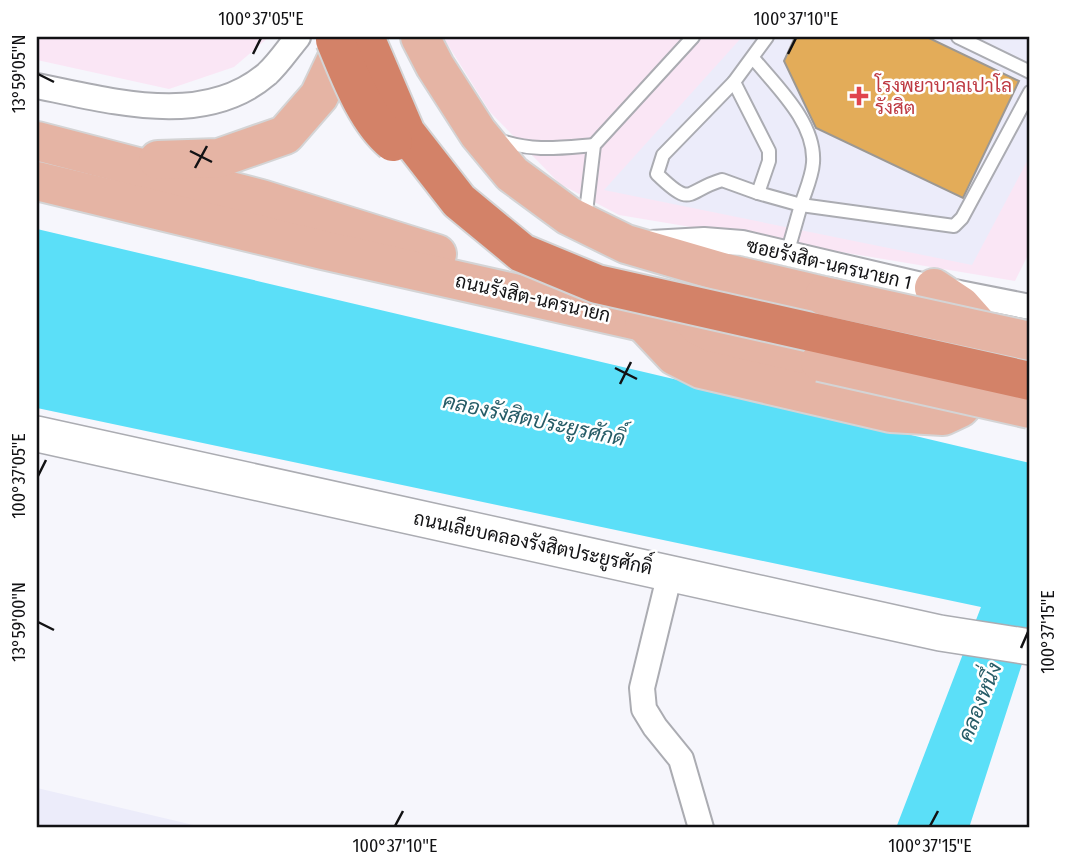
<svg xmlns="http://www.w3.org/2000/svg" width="1067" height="865" font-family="'Fira Sans Condensed',Sarabun,sans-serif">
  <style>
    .commercial { fill: #fae6f5 }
    .built { fill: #ececfa }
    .water { fill: #5bdff8 }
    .building { fill: #e3ac59; stroke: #9c9893; stroke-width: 2 }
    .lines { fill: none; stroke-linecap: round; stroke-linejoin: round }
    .lane-casing { stroke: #abacb2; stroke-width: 16 }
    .street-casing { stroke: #abacb2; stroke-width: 28 }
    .secondary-casing { stroke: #abacb2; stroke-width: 38 }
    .primary-casing { stroke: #d4d4d5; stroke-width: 42 }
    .lane { stroke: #fff; stroke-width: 12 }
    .street { stroke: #fff; stroke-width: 24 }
    .secondary { stroke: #fff; stroke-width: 35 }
    .primary { stroke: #e5b4a4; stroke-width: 38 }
    .primary-bridge-casing { stroke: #d4d4d5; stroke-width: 42; stroke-linecap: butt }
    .highway-bridge-casing { stroke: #d4d4d5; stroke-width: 42; stroke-linecap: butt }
    .primary-bridge { stroke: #e5b4a4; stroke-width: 38 }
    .highway-bridge { stroke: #d38268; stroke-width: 38 }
    .ticks { fill: none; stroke: #121214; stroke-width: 2.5 }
    .health-dot { fill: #e0444e; stroke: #fff; stroke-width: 2.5 }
    .labels { text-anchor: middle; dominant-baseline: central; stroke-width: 5; stroke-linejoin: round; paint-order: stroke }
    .health-label { font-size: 19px; fill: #be3a42; stroke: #fff; text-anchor: start }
    .street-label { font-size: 19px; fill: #121214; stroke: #fff }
    .water-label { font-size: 21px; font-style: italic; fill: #265c67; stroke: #fff }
    .neatline { fill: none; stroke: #121214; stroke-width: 2.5 }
    .ticks-label { font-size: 18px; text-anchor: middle; fill: #121214 }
  </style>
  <rect width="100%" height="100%" fill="#f6f6fc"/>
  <g class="commercial">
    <path d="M37 37H269L234 67 169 89 37 60Z"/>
    <path d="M443 37H1030V251L1015 281 619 215 560 184 490 112Z"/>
  </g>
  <g class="built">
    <path d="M742 37H1030V156L972 265 604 190Z"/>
    <path d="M37 788 206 828H37Z"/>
  </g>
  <path class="water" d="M37 229 1030 463V639L969 828H896L981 607 37 408Z"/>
  <path class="building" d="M795 37H927L1019 81 963 198 816 128 784 61Z"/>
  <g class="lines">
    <defs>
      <g id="lane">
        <path d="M958 37 1030 72"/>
        <path d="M753 58C777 87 816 123 813 163 812 177 805 192 801 205L758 193 722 180C685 191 693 209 657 174L663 155 734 82 767 37"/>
        <path d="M734 82 769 151V161L758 193"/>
        <path d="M498 140C533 152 558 148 594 145"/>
        <path d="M588 217 586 212 594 145 693 37"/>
        <path d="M787 254 801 205 954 226 962 218 1030 92"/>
      </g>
      <g id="street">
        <path d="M37 86C109 100 203 129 267 74 278 64 288 49 298 37"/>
        <path d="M651 243 704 240 742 243 934 288 1030 307"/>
        <path d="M670 573 642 688 644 709 655 727 681 759 701 828"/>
      </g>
      <path id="secondary" d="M37 434 940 633 1030 647"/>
      <g id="primary">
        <path d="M420 37 435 66 478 133 512 174 569 216 626 244 722 272 824 296"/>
        <path d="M37 141 261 199 437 254"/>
        <path d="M158 160 219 158 285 135 319 96 347 37"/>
        <path d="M37 181 323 250 820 362"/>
        <path d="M644 323 675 356 701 369 891 413 943 416 960 408 972 395 983 360 977 324 961 306 934 288"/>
      </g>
    </defs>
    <use href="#lane" class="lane-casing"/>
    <use href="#street" class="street-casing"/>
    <use href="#secondary" class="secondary-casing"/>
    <use href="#primary" class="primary-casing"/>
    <use href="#lane" class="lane"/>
    <use href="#street" class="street"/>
    <use href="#secondary" class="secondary"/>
    <use href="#primary" class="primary"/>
    <defs>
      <g id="primary-bridge">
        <path d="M824 296 1030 341"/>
        <path d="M820 362 1030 409"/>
      </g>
      <g id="highway-bridge">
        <path d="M365 37 406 133 459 201 522 253 597 284 1030 381"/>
        <path d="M335 40C349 73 365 119 393 142"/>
      </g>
    </defs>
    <use href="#primary-bridge" class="primary-bridge-casing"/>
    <use href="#highway-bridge" class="highway-bridge-casing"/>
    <use href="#primary-bridge" class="primary-bridge"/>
    <use href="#highway-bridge" class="highway-bridge"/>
  </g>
  <path class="ticks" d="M253 54 261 38M788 54 796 38M38 74 54 82M190 151 212 162M195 168 207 146M615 368 637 379M620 384 631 362M38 476 46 460M38 622 54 630M1021 648 1028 632M395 826 403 811M930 826 938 811"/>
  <path class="health-dot" d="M855.5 85.5h7v7h7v7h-7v7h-7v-7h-7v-7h7z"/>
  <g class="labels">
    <g class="health-label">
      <text x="875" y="85">โรงพยาบาลเปาโล<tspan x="875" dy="22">รังสิต</tspan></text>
    </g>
    <g class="street-label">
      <text transform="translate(829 264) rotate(13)">ซอยรังสิต-นครนายก 1</text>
      <text transform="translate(533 298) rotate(13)">ถนนรังสิต-นครนายก</text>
      <text transform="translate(533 543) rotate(12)">ถนนเลียบคลองรังสิตประยูรศักดิ์</text>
    </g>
    <g class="water-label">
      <text transform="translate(534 420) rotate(12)">คลองรังสิตประยูรศักดิ์</text>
      <text transform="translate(980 702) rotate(-68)">คลองหนึ่ง</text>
    </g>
  </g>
  <rect width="1067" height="865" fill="none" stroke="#ffffff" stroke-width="77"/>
  <rect x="38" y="38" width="990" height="788" class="neatline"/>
  <g class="ticks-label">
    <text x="261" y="25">100°37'05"E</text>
    <text x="796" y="25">100°37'10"E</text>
    <text transform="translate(19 74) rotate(-90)" y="6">13°59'05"N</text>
    <text transform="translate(19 476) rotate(-90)" y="6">100°37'05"E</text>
    <text transform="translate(19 622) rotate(-90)" y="6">13°59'00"N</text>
    <text transform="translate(1048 632) rotate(-90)" y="6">100°37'15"E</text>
    <text x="395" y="852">100°37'10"E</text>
    <text x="930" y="852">100°37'15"E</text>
  </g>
</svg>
